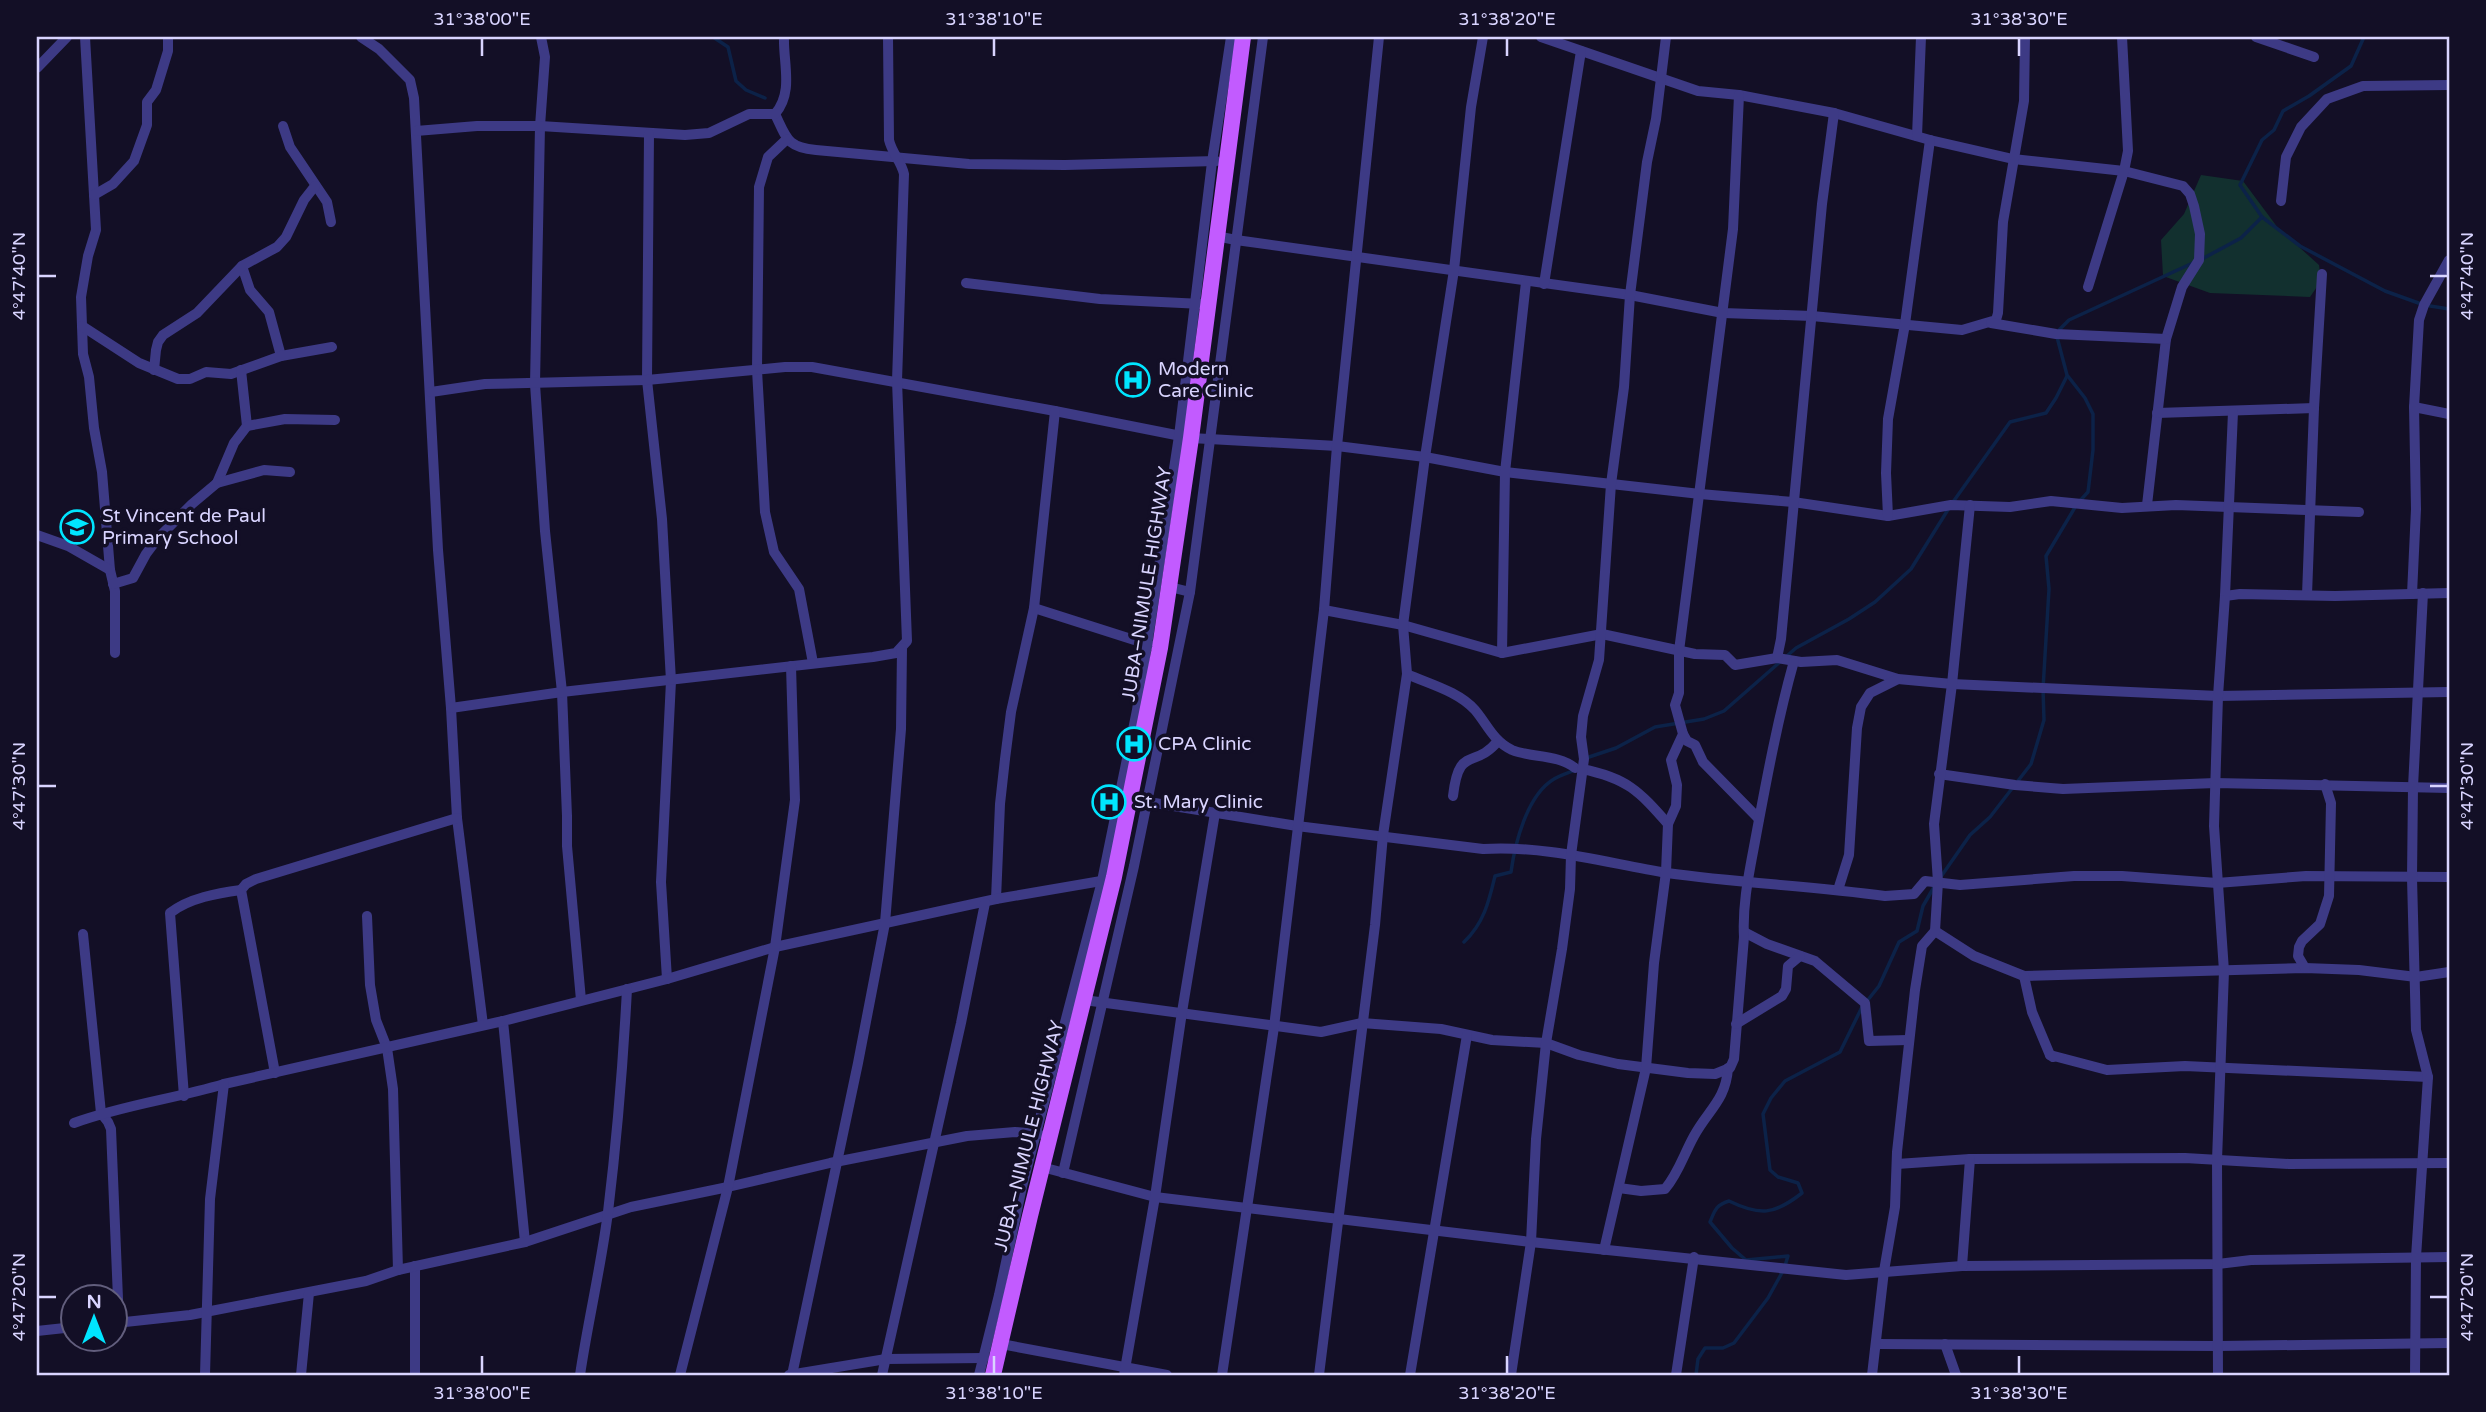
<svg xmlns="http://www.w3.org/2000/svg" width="2486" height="1412" font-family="'Varela Round',sans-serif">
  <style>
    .green { fill: #12302f }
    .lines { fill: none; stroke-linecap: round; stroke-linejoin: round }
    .stream { stroke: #0c2248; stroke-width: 3.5 }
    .minor { stroke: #3d3a85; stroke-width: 10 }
    .primary { stroke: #c25bff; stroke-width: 16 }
    .ticks { fill: none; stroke: #d9d4ff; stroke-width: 2.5 }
    .labels { text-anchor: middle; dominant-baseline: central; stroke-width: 7; stroke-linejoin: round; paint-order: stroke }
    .poi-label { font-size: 19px; fill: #d9d4ff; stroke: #130f26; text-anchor: start }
    .street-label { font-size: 19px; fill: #d9d4ff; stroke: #130f26 }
    .neatline { fill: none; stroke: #d9d4ff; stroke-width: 2.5 }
    .ticks-label { font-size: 18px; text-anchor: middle; fill: #d9d4ff }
  </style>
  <rect width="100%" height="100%" fill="#130f26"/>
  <path class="green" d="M2201 175 2243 181 2278 228 2319 265 2321 281 2310 297 2210 293 2163 276 2161 240 2184 214Z"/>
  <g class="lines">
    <g class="stream">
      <path d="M713 37 728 47 736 81 746 90 765 98"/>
      <path d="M2364 37 2351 66 2309 96 2283 111 2274 130 2262 140 2240 185 2262 217 2300 246 2385 291 2424 305 2449 309"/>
      <path d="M2202 259 2241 238 2262 217"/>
      <path d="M2059 330 2069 320 2195 262"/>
      <path d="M1953 502 2010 422 2046 413 2056 398 2067 376"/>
      <path d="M1586 758 1616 748 1655 727 1704 719 1724 711 1796 648 1849 619 1875 602 1911 569 1949 508"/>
      <path d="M1940 878 1970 835 1990 817 2031 764 2044 720 2043 689 2049 589 2046 556 2077 504 2088 492 2093 450V414L2085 398 2067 375 2057 337"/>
      <path d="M1464 942C1484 923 1489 901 1495 876L1511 872C1515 843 1527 795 1554 779 1560 775 1568 773 1575 770"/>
      <path d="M1867 1001 1879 986 1899 942 1917 931 1923 906 1934 887"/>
      <path d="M1696 1375 1698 1359 1705 1348H1723L1734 1343 1768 1298 1784 1269 1788 1256 1746 1260 1732 1248 1710 1222C1715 1210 1716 1205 1729 1201 1760 1216 1774 1215 1802 1193L1798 1183 1778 1177 1770 1170 1763 1114 1771 1098 1785 1081 1840 1052 1862 1007"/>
    </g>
    <g class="minor">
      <path d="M85 37 96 230 88 256 81 297 82 326 83 354 89 377 94 428 102 472 110 570 115 591V653"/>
      <path d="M361 37 379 49 410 80 414 98 438 550 451 708 457 818 483 1025"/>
      <path d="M541 37 545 57 540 126 535 384 545 531 562 692 567 816V846L581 1000"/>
      <path d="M1541 37 1698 91 1739 95 1834 113 1930 140 2013 159 2124 171 2183 186 2190 194 2194 206 2200 234 2199 260 2182 287 2166 339 2147 505"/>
      <path d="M2256 37 2314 57"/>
      <path d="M37 68 67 37"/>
      <path d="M775 114C787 139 787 147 816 150L969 164 1065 165 1216 161"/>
      <path d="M283 126 290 147 327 202 331 222"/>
      <path d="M416 131 477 126H540L685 135 709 133 749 114H775C794 92 783 63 784 37"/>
      <path d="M649 134 647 380 662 519 671 681 661 882 667 979"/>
      <path d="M1917 136 1921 37"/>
      <path d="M787 139 768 157 759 187 757 370 765 512 774 552 799 589 813 663"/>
      <path d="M94 195 113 184 134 161 147 125V102L156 90 168 51V37"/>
      <path d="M2281 201 2286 157 2301 127 2327 99 2363 86 2449 85"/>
      <path d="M1216 236 1236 240 1630 295 1723 313 1812 316 1962 330 1996 320 1998 313 2003 222 2024 101 2025 37"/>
      <path d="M242 266 250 290 269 312 281 356"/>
      <path d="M966 283 1100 299 1202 304"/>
      <path d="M1544 284 1581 51"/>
      <path d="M2088 287 2124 171 2128 151 2122 37"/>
      <path d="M1991 323 2056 334 2166 339"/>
      <path d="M82 326 139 363 178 379H190L206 372 231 374 281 356 332 347"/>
      <path d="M154 370 156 350 158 342 163 335 197 313 242 266 277 247 286 237 304 200 315 186"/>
      <path d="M241 370 247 426"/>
      <path d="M431 392 485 384 647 380 785 367H812L1055 411 1191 438 1337 446 1425 457 1505 472 1700 494 1793 502 1888 516 1951 505 2010 507 2051 501 2122 508 2176 505 2359 512"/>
      <path d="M2414 407 2449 414"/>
      <path d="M2157 413 2314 408"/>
      <path d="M217 483 234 443 247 426 285 419 335 420"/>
      <path d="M1888 516 1886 473 1888 419 1905 324 1930 140"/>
      <path d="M37 535 68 546 110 570"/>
      <path d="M113 584 133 578 146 554 158 538 192 504 217 483 264 470 290 472"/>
      <path d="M1170 587 1190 592"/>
      <path d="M2412 594 2416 509 2414 407 2419 320 2424 305 2449 260"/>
      <path d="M2307 595 2314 408 2322 274"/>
      <path d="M2225 596 2240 594 2335 596 2449 593"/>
      <path d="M1034 608 1150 645"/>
      <path d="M1324 610 1403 625 1502 653 1602 634 1695 654 1725 655 1735 665 1777 658 1801 662 1837 660 1898 679 1952 684 2218 696 2449 692"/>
      <path d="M1502 653 1505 472 1526 282"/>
      <path d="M1777 658 1781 639 1822 204 1834 113"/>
      <path d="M1407 674C1429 684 1458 691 1475 710 1487 724 1493 741 1512 750 1531 758 1558 754 1575 768"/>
      <path d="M451 708 562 692 873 657 896 653 907 641 897 381 904 174C901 161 892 153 889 140L888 37"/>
      <path d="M1683 734 1687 741 1695 745 1703 762 1759 819"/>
      <path d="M1582 769C1627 778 1639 791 1668 824"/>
      <path d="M1939 774 2015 785 2063 789 2215 783 2449 788"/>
      <path d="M1453 796C1459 744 1474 770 1498 741"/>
      <path d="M1130 799 1297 826 1483 849C1545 845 1606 863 1667 873 1739 883 1812 886 1885 896L1914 894 1925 881 1960 885 2074 876H2122L2217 883 2306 876 2449 877"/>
      <path d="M1838 890 1849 855 1857 728 1861 707 1870 693 1898 679"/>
      <path d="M996 899 1000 804 1005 759 1011 712 1034 608 1055 411"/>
      <path d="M367 916 370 985 376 1020 387 1048 393 1089 398 1270"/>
      <path d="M1935 931 1974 956 2024 976 2305 968 2359 970 2416 977 2449 972"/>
      <path d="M1744 932 1767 944 1815 961 1865 1003 1869 1041 1908 1040"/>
      <path d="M83 934 101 1113 108 1122 111 1129 119 1323"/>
      <path d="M2305 968 2298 956 2299 947 2302 941 2320 924 2329 896 2331 803 2325 784"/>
      <path d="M2024 976 2032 1012 2050 1055 2053 1057"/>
      <path d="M1084 1000 1321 1032 1362 1023 1441 1029 1492 1040 1546 1043 1579 1055 1618 1064 1688 1073 1715 1074 1730 1068 1734 1059 1744 937C1742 903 1750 869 1756 836 1767 777 1778 718 1794 661"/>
      <path d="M503 1021 525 1242"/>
      <path d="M1736 1024 1782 996 1786 989 1788 966 1800 956"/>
      <path d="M2050 1055 2107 1070 2185 1066 2428 1077"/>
      <path d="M275 1073 241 890 246 884 256 879 457 818"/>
      <path d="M184 1096 170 913C189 898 218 893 241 890"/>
      <path d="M74 1123C123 1105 174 1099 224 1084L503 1021 667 979 775 947 996 899 1107 880"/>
      <path d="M1897 1164 1970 1159 2185 1158 2289 1164 2449 1163"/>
      <path d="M1042 1167 1155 1197 1531 1242 1846 1275 1962 1266 2218 1264 2251 1260 2449 1257"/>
      <path d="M1063 1173 1134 866 1190 592 1263 37"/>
      <path d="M1619 1188 1641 1191 1665 1189C1678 1174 1684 1154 1694 1136 1708 1110 1726 1100 1728 1068"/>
      <path d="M1604 1250 1646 1068 1654 963 1666 872 1668 824 1676 806 1677 785 1671 760 1683 734 1675 705 1679 693V651L1733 229 1739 95"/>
      <path d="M415 1266V1375"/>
      <path d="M1962 1266 1970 1159"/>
      <path d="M116 1323 190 1315 366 1281 398 1270 525 1242 631 1207 728 1187 830 1163 967 1136 1015 1132 1039 1134"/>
      <path d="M37 1331 74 1327"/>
      <path d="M1001 1344 1167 1375"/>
      <path d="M1877 1344 2219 1346 2449 1343"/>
      <path d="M1945 1344 1956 1375"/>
      <path d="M205 1375 210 1199 224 1084"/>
      <path d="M301 1375 309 1293"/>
      <path d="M580 1375C588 1321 601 1267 608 1212 617 1138 623 1064 627 989"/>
      <path d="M680 1375 728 1187 775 947 795 800 791 666"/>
      <path d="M789 1375 886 1359 984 1358"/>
      <path d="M792 1375 858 1063 885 923 901 729 902 648"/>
      <path d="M882 1375 961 1023 985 903"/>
      <path d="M979 1375 999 1295 1022 1187 1102 881 1137 710 1179 436 1212 162 1231 37"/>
      <path d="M1124 1375 1155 1197 1182 1012 1215 813"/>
      <path d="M1222 1375 1274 1027 1324 610 1337 446 1379 37"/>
      <path d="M1319 1375 1375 925 1383 835 1407 674 1403 625 1425 457 1454 270 1471 107 1483 37"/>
      <path d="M1410 1375 1467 1035"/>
      <path d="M1511 1375 1531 1242 1536 1139 1546 1043 1562 949 1570 889 1571 855 1584 759 1581 737 1583 716 1599 660 1611 484 1624 387 1630 295 1647 162 1656 119 1666 37"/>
      <path d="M1676 1375 1694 1257"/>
      <path d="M1872 1375 1884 1271 1895 1207 1897 1152 1915 990 1922 946 1935 931 1938 882 1934 824 1952 684 1970 505"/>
      <path d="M2218 1375 2217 1160 2224 971 2214 826 2218 696 2225 596 2233 412"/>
      <path d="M2415 1375 2416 1257 2428 1077 2416 1030 2412 878 2413 787 2423 593"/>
    </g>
    <path class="primary" d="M993 1375 1030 1216 1114 877 1160 648 1191 438 1243 37"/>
  </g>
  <path class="ticks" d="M482 38V56M994 38V56M1507 38V56M2019 38V56M38 276H56M2430 276H2448M38 786H56M2430 786H2448M38 1297H56M2430 1297H2448M482 1356V1374M994 1356V1374M1507 1356V1374M2019 1356V1374"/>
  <defs>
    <symbol id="hospital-ring" viewBox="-11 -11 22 22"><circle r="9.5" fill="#130f26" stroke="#00e5ff" stroke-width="1.5"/><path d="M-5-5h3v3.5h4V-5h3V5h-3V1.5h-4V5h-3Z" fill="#00e5ff"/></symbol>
    <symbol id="school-ring" viewBox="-11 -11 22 22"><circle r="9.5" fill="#130f26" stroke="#00e5ff" stroke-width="1.5"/><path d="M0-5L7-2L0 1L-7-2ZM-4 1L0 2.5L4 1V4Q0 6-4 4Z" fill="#00e5ff"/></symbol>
  </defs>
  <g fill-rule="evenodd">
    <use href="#hospital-ring" x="1114" y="361" width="38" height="38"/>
    <use href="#school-ring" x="58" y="508" width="38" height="38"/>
    <use href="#hospital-ring" x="1115" y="725" width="38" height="38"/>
    <use href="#hospital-ring" x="1090" y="783" width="38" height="38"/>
  </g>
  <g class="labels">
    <g class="poi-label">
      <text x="1158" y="369">Modern<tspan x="1158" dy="22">Care Clinic</tspan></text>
      <text x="102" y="516">St Vincent de Paul<tspan x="102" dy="22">Primary School</tspan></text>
      <text x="1158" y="744">CPA Clinic</text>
      <text x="1134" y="802">St. Mary Clinic</text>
    </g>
    <g class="street-label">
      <text transform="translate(1147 584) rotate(-81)">JUBA–NIMULE HIGHWAY</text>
      <text transform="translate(1029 1136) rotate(-76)">JUBA–NIMULE HIGHWAY</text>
    </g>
  </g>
  <rect width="2486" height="1412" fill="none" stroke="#130f26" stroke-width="77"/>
  <g transform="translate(94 1318)"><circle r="33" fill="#130f26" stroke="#625e7d" stroke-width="2"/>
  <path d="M0-5L12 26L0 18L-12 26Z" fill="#00e5ff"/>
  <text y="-10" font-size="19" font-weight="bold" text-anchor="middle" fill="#d9d4ff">N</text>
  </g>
  <rect x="38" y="38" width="2410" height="1336" class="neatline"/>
  <g class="ticks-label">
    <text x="482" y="25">31°38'00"E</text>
    <text x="994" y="25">31°38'10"E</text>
    <text x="1507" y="25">31°38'20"E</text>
    <text x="2019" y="25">31°38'30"E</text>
    <text transform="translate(19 276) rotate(-90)" y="6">4°47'40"N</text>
    <text transform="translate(2467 276) rotate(-90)" y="6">4°47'40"N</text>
    <text transform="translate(19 786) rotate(-90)" y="6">4°47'30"N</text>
    <text transform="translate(2467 786) rotate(-90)" y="6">4°47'30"N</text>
    <text transform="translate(19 1297) rotate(-90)" y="6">4°47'20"N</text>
    <text transform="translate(2467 1297) rotate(-90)" y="6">4°47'20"N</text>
    <text x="482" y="1399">31°38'00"E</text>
    <text x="994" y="1399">31°38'10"E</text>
    <text x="1507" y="1399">31°38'20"E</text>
    <text x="2019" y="1399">31°38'30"E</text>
  </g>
</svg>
